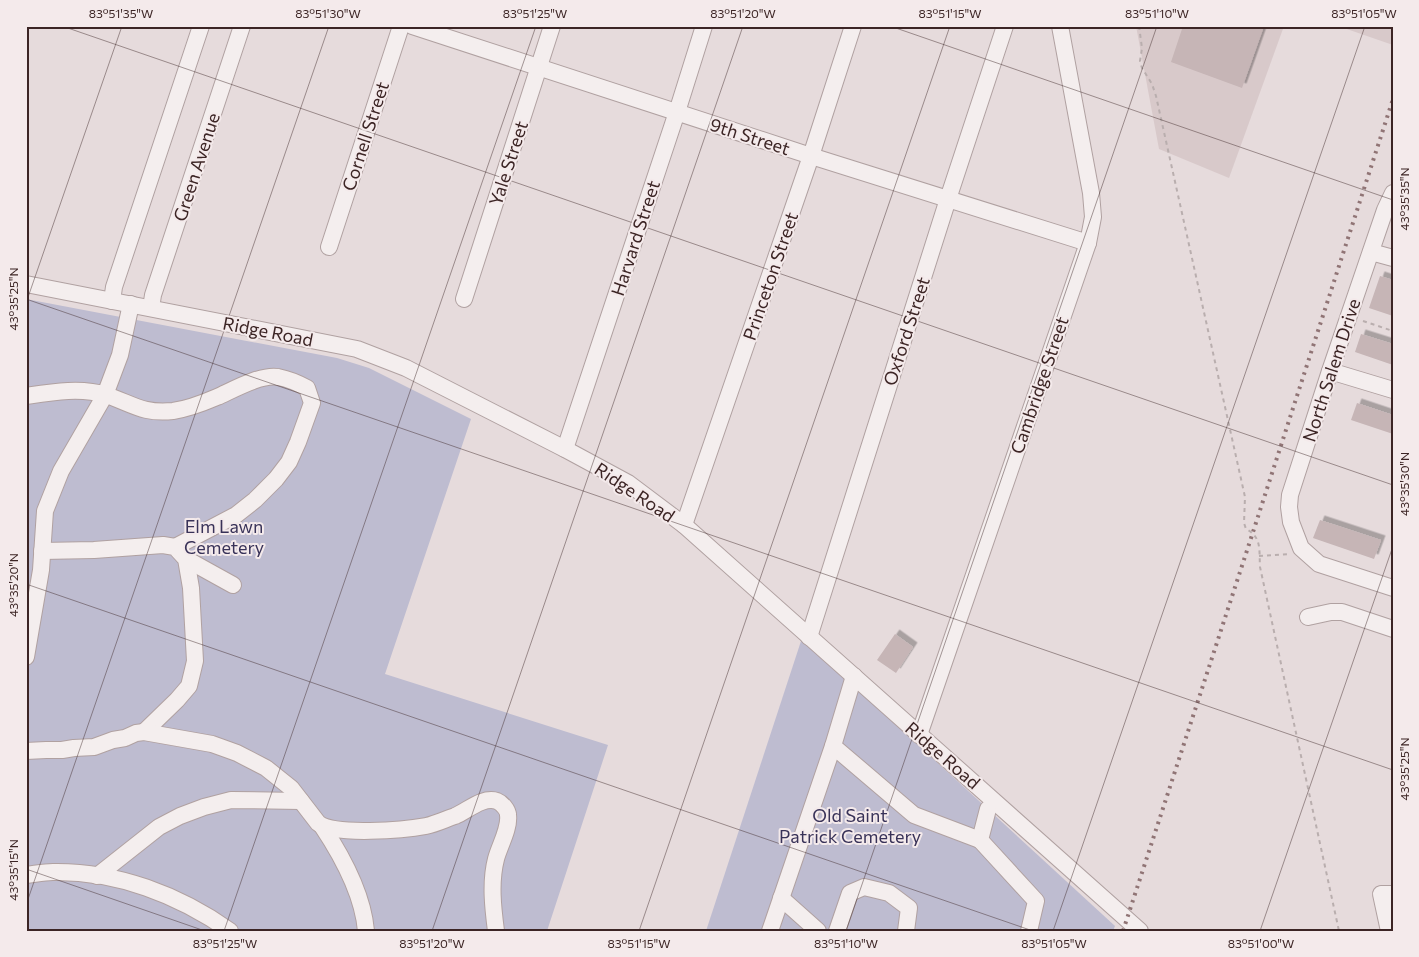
<svg xmlns="http://www.w3.org/2000/svg" width="1419" height="957" font-family="Commissioner,sans-serif">
  <style>
    .built { fill: #d8c9ca }
    .green { fill: #bebcd0 }
    .building { fill: #c6b5b6; filter: url(#shadow) }
    .lines { fill: none; stroke-linecap: round; stroke-linejoin: round }
    .minor-casing { stroke: #b0a1a1; stroke-width: 18 }
    .path { stroke: #b9aeae; stroke-width: 2; stroke-dasharray: 4 4; stroke-linecap: butt }
    .minor { stroke: #f4eeee; stroke-width: 16 }
    .rail { stroke: #907475; stroke-width: 4; stroke-dasharray: 2.5 5; stroke-linecap: butt }
    .ticks { fill: none; stroke: #3c2525; stroke-width: 1; stroke-opacity: 0.45 }
    .labels { text-anchor: middle; dominant-baseline: central; stroke-width: 4; stroke-linejoin: round; paint-order: stroke }
    .street-label { font-size: 18px; fill: #3c2525; stroke: #f4eaeb }
    .park-label { font-size: 18px; fill: #383258; stroke: #f4eaeb }
    .neatline { fill: none; stroke: #3c2525; stroke-width: 2 }
    .ticks-label { font-size: 12px; text-anchor: middle; fill: #3c2525 }
  </style>
  <defs>
    <filter id="shadow"><feDropShadow dx="4.5" dy="-4.5" stdDeviation="0" flood-color="#0004"/></filter>
  </defs>
  <rect width="100%" height="100%" fill="#e6dbdc"/>
  <g class="built">
    <path d="M1136 26H1284L1229 178 1159 149Z"/>
    <path d="M1338 26H1393V45Z"/>
  </g>
  <g class="green">
    <path d="M26 299 337 358 369 368 471 419 385 674 608 745 547 931H26Z"/>
    <path d="M802 638 1115 926 1113 931H706Z"/>
  </g>
  <g class="building">
    <path d="M1183 26H1264L1242 88 1171 62Z"/>
    <path d="M1380 276 1393 280V316L1369 308Z"/>
    <path d="M1361 334 1393 344V365L1355 352Z"/>
    <path d="M1357 403 1393 415V434L1351 420Z"/>
    <path d="M1320 520 1381 540 1374 559 1313 538Z"/>
    <path d="M895 634 913 647 896 673 877 660Z"/>
  </g>
  <g class="lines">
    <defs>
      <g id="minor">
        <path d="M412 26 811 156 1088 243"/>
        <path d="M1393 193 1385 210 1330 371 1290 495 1289 507 1291 522 1301 548 1319 564 1393 588"/>
        <path d="M329 247 401 26"/>
        <path d="M1371 252 1393 258"/>
        <path d="M26 284 357 349 406 368 565 449 628 483 684 525 1140 931"/>
        <path d="M464 299 552 26"/>
        <path d="M112 301 114 287 201 26"/>
        <path d="M151 308 153 295 242 26"/>
        <path d="M1330 371 1393 390"/>
        <path d="M26 396C52 392 81 387 106 395 133 404 142 414 173 411 187 409 203 403 217 397 233 390 261 374 278 377 288 379 298 383 307 388L312 403 298 442 289 462 276 479 255 500 236 515 175 547"/>
        <path d="M565 449 677 112 704 26"/>
        <path d="M684 525 811 156 853 26"/>
        <path d="M42 551 94 550 163 545 175 547 186 559 191 588 195 661 189 686 177 700 144 732"/>
        <path d="M186 559 233 585"/>
        <path d="M1308 617 1331 612H1342L1393 629"/>
        <path d="M809 637 948 199 1005 26"/>
        <path d="M26 657 41 570 45 511 61 471 105 395 120 355 131 304"/>
        <path d="M919 735 1088 243 1093 217 1091 193 1060 26"/>
        <path d="M833 746 914 815 980 840"/>
        <path d="M26 751 46 750H62L74 748 94 747 113 740 125 738 136 733 144 732 212 744 237 753 266 768 291 788 318 823C334 836 405 830 426 826 436 824 446 819 455 816 467 811 483 796 497 801 502 803 508 810 508 815 510 828 499 847 496 859 490 882 493 908 496 931"/>
        <path d="M988 809 980 840 1036 901 1029 931"/>
        <path d="M322 826C342 856 363 895 366 931"/>
        <path d="M26 875C35 874 44 872 53 872 117 871 179 895 230 931"/>
        <path d="M97 876 159 827 180 816 204 807 231 800 301 801"/>
        <path d="M781 898 818 931"/>
        <path d="M770 931 833 746 854 676"/>
        <path d="M837 931 850 893 864 887 889 893 909 908 906 931"/>
        <path d="M1389 931 1381 894H1393"/>
      </g>
    </defs>
    <use href="#minor" class="minor-casing"/>
    <g class="path">
      <path d="M1139 26 1142 48 1140 61 1142 68 1152 84 1156 96 1245 497 1244 523 1246 529C1262 537 1259 550 1260 567L1339 931"/>
      <path d="M1363 321 1393 331"/>
      <path d="M1259 556 1289 554"/>
    </g>
    <use href="#minor" class="minor"/>
    <path class="rail" d="M1123 931 1253 532 1393 99"/>
  </g>
  <path class="ticks" d="M62 26 1393 485M890 26 1393 200M26 299 1393 770M26 303 122 26M26 584 1033 931M26 869 205 931M26 905 329 26M224 931 536 26M432 931 743 26M639 931 950 26M846 931 1157 26M1053 931 1365 26M1260 931 1393 546"/>
  <g class="labels">
    <g class="street-label">
      <text transform="translate(365 136) rotate(-72)">Cornell Street</text>
      <text transform="translate(750 136) rotate(18)">9th Street</text>
      <text transform="translate(508 163) rotate(-72)">Yale Street</text>
      <text transform="translate(196 167) rotate(-72)">Green Avenue</text>
      <text transform="translate(635 238) rotate(-72)">Harvard Street</text>
      <text transform="translate(770 276) rotate(-71)">Princeton Street</text>
      <text transform="translate(268 331) rotate(11)">Ridge Road</text>
      <text transform="translate(906 331) rotate(-72)">Oxford Street</text>
      <text transform="translate(1331 370) rotate(-72)">North Salem Drive</text>
      <text transform="translate(1039 385) rotate(-71)">Cambridge Street</text>
      <text transform="translate(635 492) rotate(34)">Ridge Road</text>
      <text transform="translate(943 755) rotate(41)">Ridge Road</text>
    </g>
    <g class="park-label">
      <text x="224" y="526">Elm Lawn<tspan x="224" dy="21">Cemetery</tspan></text>
      <text x="850" y="815">Old Saint<tspan x="850" dy="21">Patrick Cemetery</tspan></text>
    </g>
  </g>
  <rect width="1419" height="957" fill="none" stroke="#f4eaeb" stroke-width="55"/>
  <rect x="28" y="28" width="1364" height="902" class="neatline"/>
  <g class="ticks-label">
    <text x="121" y="18">83°51'35"W</text>
    <text x="328" y="18">83°51'30"W</text>
    <text x="535" y="18">83°51'25"W</text>
    <text x="743" y="18">83°51'20"W</text>
    <text x="950" y="18">83°51'15"W</text>
    <text x="1157" y="18">83°51'10"W</text>
    <text x="1364" y="18">83°51'05"W</text>
    <text transform="translate(1405 199) rotate(-90)" y="4">43°35'35"N</text>
    <text transform="translate(14 299) rotate(-90)" y="4">43°35'25"N</text>
    <text transform="translate(1405 484) rotate(-90)" y="4">43°35'30"N</text>
    <text transform="translate(14 585) rotate(-90)" y="4">43°35'20"N</text>
    <text transform="translate(1405 769) rotate(-90)" y="4">43°35'25"N</text>
    <text transform="translate(14 870) rotate(-90)" y="4">43°35'15"N</text>
    <text x="225" y="948">83°51'25"W</text>
    <text x="432" y="948">83°51'20"W</text>
    <text x="639" y="948">83°51'15"W</text>
    <text x="846" y="948">83°51'10"W</text>
    <text x="1054" y="948">83°51'05"W</text>
    <text x="1261" y="948">83°51'00"W</text>
  </g>
</svg>
